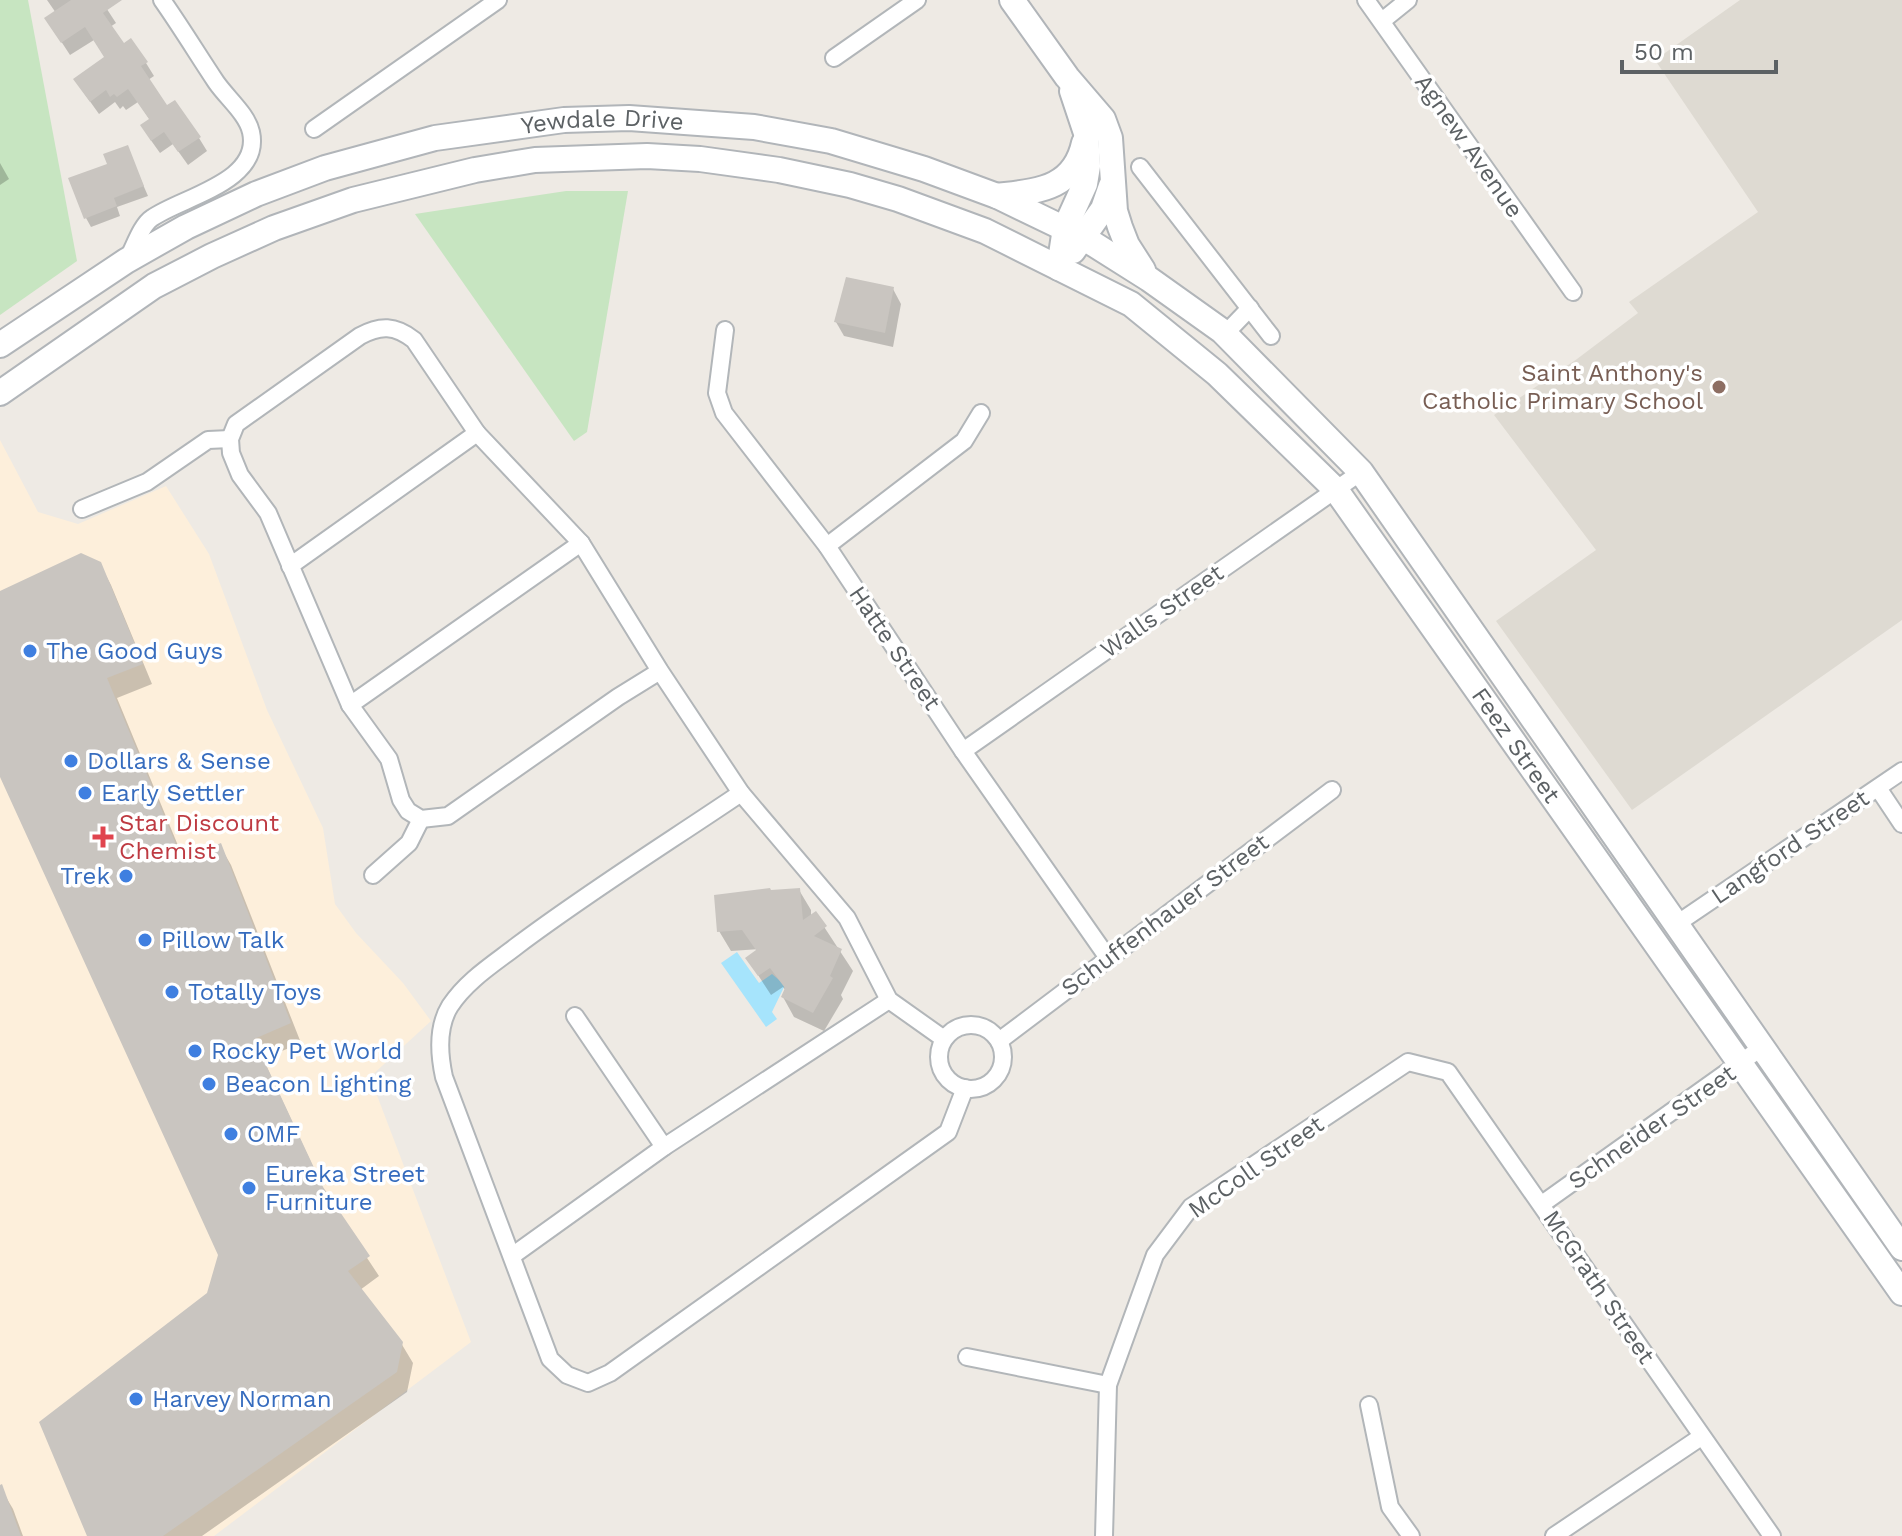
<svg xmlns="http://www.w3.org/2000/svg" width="1902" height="1536" font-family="'Work Sans',sans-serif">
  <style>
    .commercial { fill: #fdefdb }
    .education { fill: #dedad2 }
    .green { fill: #c7e5c1 }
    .water { fill: #a6e4fc }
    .shadow { fill: #0003 }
    .building { fill: #c9c5c0 }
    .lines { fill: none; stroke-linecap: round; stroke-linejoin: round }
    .street-casing { stroke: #b2b6b9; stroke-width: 20 }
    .secondary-casing { stroke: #b1b5b9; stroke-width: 28 }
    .street { stroke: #fff; stroke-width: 16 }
    .secondary { stroke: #fff; stroke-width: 24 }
    .education-dot { fill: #8d6e63; stroke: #fff; stroke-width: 3 }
    .shop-dot { fill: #3f7fe0; stroke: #fff; stroke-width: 3 }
    .health-dot { fill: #e0444e; stroke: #fff; stroke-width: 3 }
    .labels { text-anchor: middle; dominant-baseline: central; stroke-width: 7; stroke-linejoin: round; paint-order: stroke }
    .street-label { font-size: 24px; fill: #5c6164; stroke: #fff }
    .education-label { font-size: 24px; fill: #785e54; stroke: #fff; text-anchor: end }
    .shop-label { font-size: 24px; fill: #366cbe; stroke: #fff; text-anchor: start }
    .health-label { font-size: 24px; fill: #be3a42; stroke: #fff; text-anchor: start }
  </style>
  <rect width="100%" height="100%" fill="#eeeae4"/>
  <path class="commercial" d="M0 440 38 512 78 524 166 486 209 554 267 710 323 828 335 904 356 933 403 983 431 1021 370 1077 471 1342 214 1536H0Z"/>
  <path class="education" d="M1740 0H1902V620L1632 810 1496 621 1596 550 1494 415 1577 359 1638 313 1629 302 1758 212 1655 60Z"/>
  <g class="green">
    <path d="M0 0H28L77 261 0 315Z"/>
    <path d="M566 191H628L587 432 574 441 415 214Z"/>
  </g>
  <path class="water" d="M737 952 759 983 772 974 785 985 772 1012 777 1019 766 1027 721 963Z"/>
  <g class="shadow">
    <path d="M47 0H101L116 23 110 27 123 46 146 63 154 76 148 80 167 108 199 138 207 151 188 165 173 144 160 153 150 139V120L138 102 126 110 123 106 120 109 115 102 99 114 84 93 106 58 94 40 70 55 55 32 56 13Z"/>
    <path d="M127 148 148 196 117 207 120 216 91 227 86 218 110 165Z"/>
    <path d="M0 163 9 179 0 185Z"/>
    <path d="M893 289 901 304 893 347 844 336 836 322Z"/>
    <path d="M100 564 111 585 152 684 117 698 184 860 220 846 231 865 301 1043 263 1059 328 1199 379 1276 360 1290 401 1343 413 1363 407 1392 202 1536H90L209 1294 220 1255 0 772V593Z"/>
    <path d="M799 890 811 910V916L815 913 853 971 841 995 843 999 824 1031 794 1017 783 997 786 991 783 987 771 995 747 958 760 949 731 951 719 931Z"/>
    <path d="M0 1487 13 1509 23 1536H0Z"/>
  </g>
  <g class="building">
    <path d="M71 0H122L103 13 124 43 131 38 148 62 141 66 167 105 175 100 201 137 178 152 164 132 151 141 140 125 149 119 128 89 117 97 114 94 110 97 106 90 90 102 73 79 104 57 85 27 61 43 44 18Z"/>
    <path d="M128 145 144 186 114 198 117 206 84 219 68 178 107 164 103 154Z"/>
    <path d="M846 277 894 287 885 333 834 322Z"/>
    <path d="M81 553 101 562 143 664 107 678 182 859 221 843 291 1023 254 1039 323 1187 370 1256 348 1271 403 1342 397 1372 163 1536H87L39 1422 207 1293 218 1255 0 777V591Z"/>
    <path d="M770 888 771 890 800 888 803 920 816 911 827 926 814 936 842 949 830 976 833 978 813 1013 781 997 785 988 770 968 758 976 745 958 756 950 742 930 717 932 714 895Z"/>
    <path d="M2 1484 21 1536H0V1485Z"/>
  </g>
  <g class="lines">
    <defs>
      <g id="street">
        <path d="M1366 0 1573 292"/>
        <path d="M1382 21 1408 0"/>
        <path d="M834 58 917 0"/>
        <path d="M314 129 498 0"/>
        <path d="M1140 167 1271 336"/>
        <path d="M127 260C134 248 141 225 152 218 182 197 262 182 251 132 247 114 227 98 216 82 198 55 181 27 162 0"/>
        <path d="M725 330 717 393 724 413 827 546 963 751 1108 958"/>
        <path d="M1225 334 1250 308"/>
        <path d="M82 509 147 482 208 440 230 439"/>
        <path d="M827 546 964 441 981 413"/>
        <path d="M290 566 477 433"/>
        <path d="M660 671 618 697 448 816 421 819 408 811 401 800 389 759 350 705 268 513 240 475 231 453 230 439 236 424 360 336C380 325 395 325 414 340L477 433 581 543 660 671 741 793 847 918 889 1000 944 1039"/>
        <path d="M350 705 581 543"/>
        <path d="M963 751 1361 472"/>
        <path d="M1878 788 1902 824"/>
        <path d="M741 793C667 843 590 891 518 945 495 963 467 980 450 1006 437 1027 439 1054 444 1077L550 1359 567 1375 588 1383 610 1373 948 1132 965 1088"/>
        <path d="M373 875 409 843 421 819"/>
        <path d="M1678 923 1902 771"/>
        <path d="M575 1016 664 1147"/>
        <circle cx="971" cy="1057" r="32"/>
        <path d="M999 1041 1332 790"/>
        <path d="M1542 1204 1761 1048"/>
        <path d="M512 1256 664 1147 889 1000"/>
        <path d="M967 1357 1108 1385"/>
        <path d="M1369 1405 1390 1507 1411 1536"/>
        <path d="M1104 1536 1108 1385 1155 1255 1191 1207 1408 1062 1448 1072 1772 1536"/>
        <path d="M1554 1536 1701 1437"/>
      </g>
      <g id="secondary">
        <path d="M1012 0 1067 77 1103 119 1110 138 1115 211 1120 227 1127 245 1143 270"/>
        <path d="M997 196C1036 191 1074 190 1084 143"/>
        <path d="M1073 251 1103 209 1111 186"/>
        <path d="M1059 268 1065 228 1085 184 1088 166 1086 133 1072 91"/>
        <path id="s1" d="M0 345 126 261 186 227 256 194 325 168 435 138 564 120 629 118 754 127 831 141 924 169 997 196 1084 238 1149 279 1222 331 1361 472 1902 1248"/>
        <path id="s2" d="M0 393 154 286 212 256 274 228 353 200 475 170 535 160 647 156 700 159 779 170 850 185 898 199 985 231 1131 304 1217 374 1336 490 1902 1293"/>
      </g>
    </defs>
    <use href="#street" class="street-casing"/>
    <use href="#secondary" class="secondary-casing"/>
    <use href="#street" class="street"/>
    <use href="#secondary" class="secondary"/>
  </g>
  <circle class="education-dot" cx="1719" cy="387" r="8"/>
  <g class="shop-dot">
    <circle cx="30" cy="651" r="8"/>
    <circle cx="71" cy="761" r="8"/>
    <circle cx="85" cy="793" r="8"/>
    <circle cx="126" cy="876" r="8"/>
    <circle cx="145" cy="940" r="8"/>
    <circle cx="172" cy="992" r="8"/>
    <circle cx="195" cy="1051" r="8"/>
    <circle cx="209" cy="1084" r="8"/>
    <circle cx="231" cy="1134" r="8"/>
    <circle cx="249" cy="1188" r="8"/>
    <circle cx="136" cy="1399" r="8"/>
  </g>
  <path class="health-dot" d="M99 825h8v8h8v8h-8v8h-8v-8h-8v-8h8z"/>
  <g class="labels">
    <g class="street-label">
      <text stroke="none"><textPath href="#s1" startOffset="654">Yewdale Drive</textPath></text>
      <text transform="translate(1469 146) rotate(55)">Agnew Avenue</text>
      <text transform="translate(1162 611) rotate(-35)">Walls Street</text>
      <text transform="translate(895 648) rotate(56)">Hatte Street</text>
      <text stroke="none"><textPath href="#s2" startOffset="1804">Feez Street</textPath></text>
      <text transform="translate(1790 847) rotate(-34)">Langford Street</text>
      <text transform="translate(1165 915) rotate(-37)">Schuffenhauer Street</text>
      <text transform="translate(1652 1127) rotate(-35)">Schneider Street</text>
      <text transform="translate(1256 1167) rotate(-35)">McColl Street</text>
      <text transform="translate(1599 1287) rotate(56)">McGrath Street</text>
    </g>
    <g class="education-label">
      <text x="1703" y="373">Saint Anthony's<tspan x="1703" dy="28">Catholic Primary School</tspan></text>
    </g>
    <g class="shop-label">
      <text x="46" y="651">The Good Guys</text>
      <text x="87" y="761">Dollars &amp; Sense</text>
      <text x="101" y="793">Early Settler</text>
      <text x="110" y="876" text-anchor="end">Trek</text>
      <text x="161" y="940">Pillow Talk</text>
      <text x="188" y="992">Totally Toys</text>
      <text x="211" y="1051">Rocky Pet World</text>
      <text x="225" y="1084">Beacon Lighting</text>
      <text x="247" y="1134">OMF</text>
      <text x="265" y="1174">Eureka Street<tspan x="265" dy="28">Furniture</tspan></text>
      <text x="152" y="1399">Harvey Norman</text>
    </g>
    <g class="health-label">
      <text x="119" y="823">Star Discount<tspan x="119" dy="28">Chemist</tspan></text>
    </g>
  </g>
  <path d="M1622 60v12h154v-12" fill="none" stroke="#5c6164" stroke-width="4"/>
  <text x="1634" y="60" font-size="24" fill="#5c6164" stroke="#ffffff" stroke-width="6" paint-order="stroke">50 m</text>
</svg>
